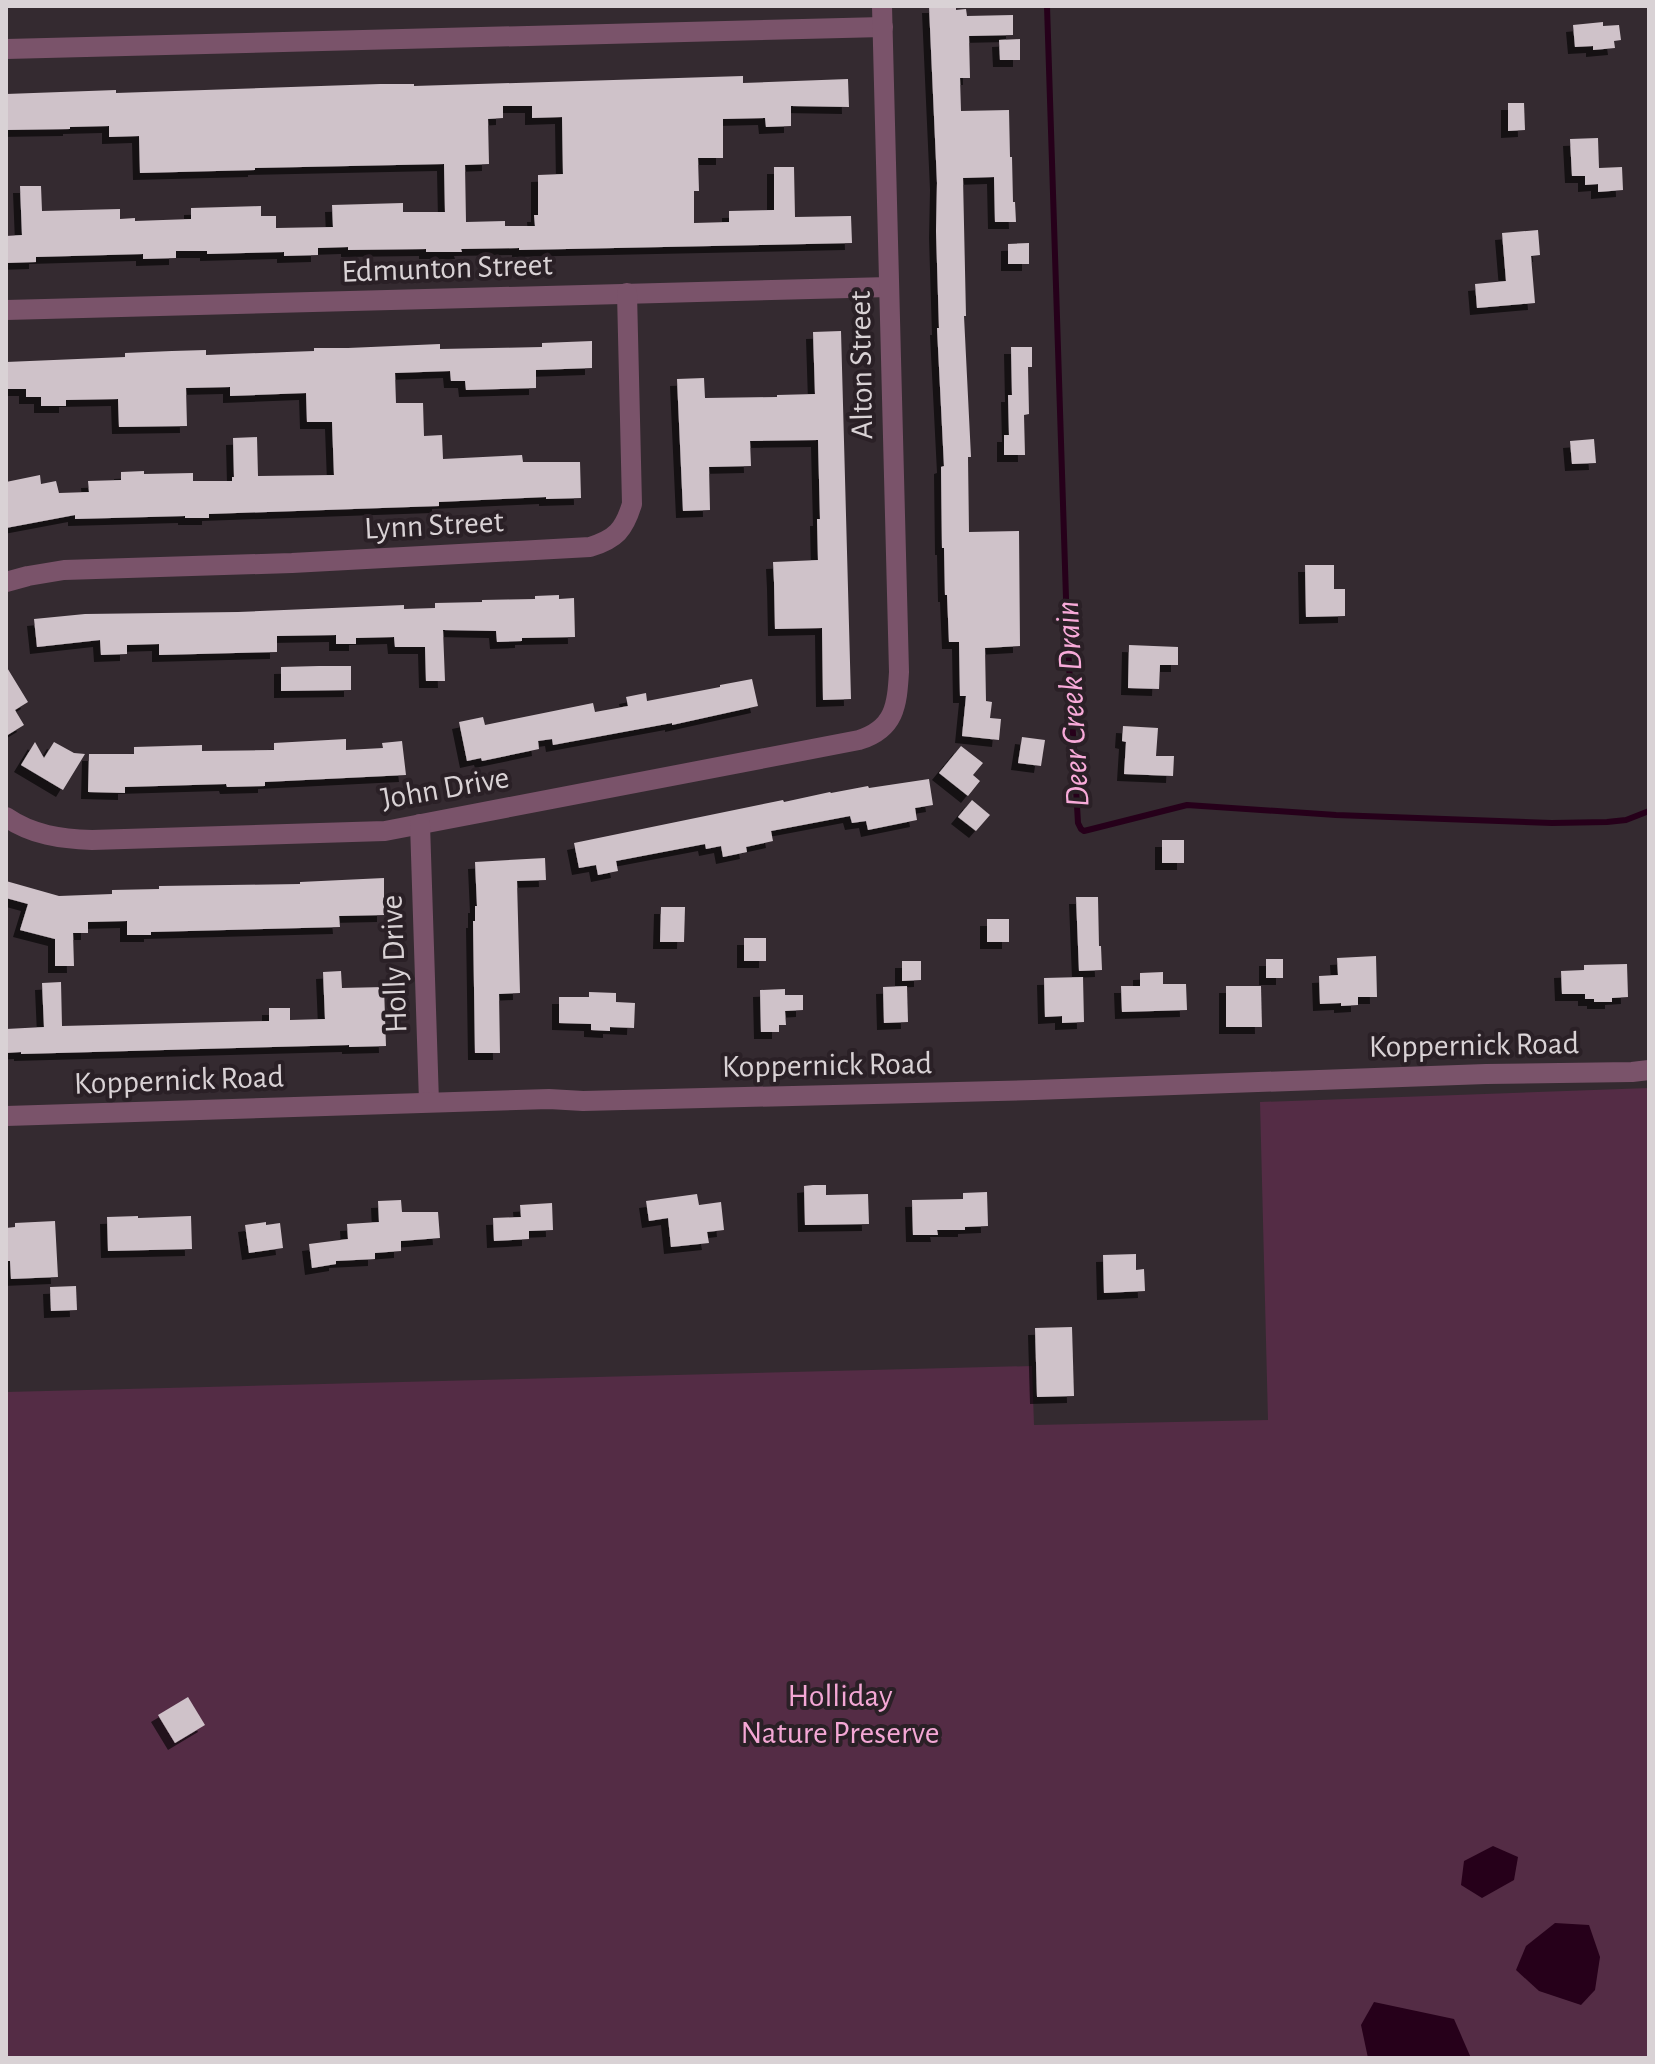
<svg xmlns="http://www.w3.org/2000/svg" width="1655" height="2064" font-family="'Alegreya Sans',sans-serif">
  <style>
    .green { fill: #542c45 }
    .water { fill: #26001a }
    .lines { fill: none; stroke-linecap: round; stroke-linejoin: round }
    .stream { stroke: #26001a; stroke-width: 6 }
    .building { fill: #cfc2c9; fill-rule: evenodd; filter: url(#shadow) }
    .street { stroke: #7a536a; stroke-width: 20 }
    .labels { text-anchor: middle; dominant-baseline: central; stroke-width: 8; stroke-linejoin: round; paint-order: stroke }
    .street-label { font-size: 32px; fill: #d9d2d5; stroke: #2a2026 }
    .park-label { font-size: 32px; fill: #f4a7d5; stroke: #2a2026 }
    .water-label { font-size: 34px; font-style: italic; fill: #f8aad9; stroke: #2a2026 }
  </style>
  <defs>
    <filter id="shadow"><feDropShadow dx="-7" dy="7" stdDeviation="0" flood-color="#0009"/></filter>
  </defs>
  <rect width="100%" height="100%" fill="#342a30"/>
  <path class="green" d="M1649 1088V2058H6V1392L1032 1366 1034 1425 1268 1420 1260 1102Z"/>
  <g class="water">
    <path d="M1493 1846 1518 1857 1514 1880 1482 1898 1461 1885 1464 1861Z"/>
    <path d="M1555 1923 1589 1925 1600 1957 1595 1990 1581 2005 1539 1991 1516 1970 1526 1946Z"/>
    <path d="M1374 2002 1454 2019 1471 2058H1368L1361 2025Z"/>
  </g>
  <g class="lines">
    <path class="stream" d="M1047 6 1067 629 1078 823 1081 829 1084 831 1187 805 1336 815 1552 823 1607 822 1626 820 1649 811"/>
  </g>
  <g class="building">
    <path d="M929 6H956V10L966 9 967 16 1013 15V35L969 36 970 78H960L961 111 1009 110 1010 157H1012L1013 202H1015L1016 222H995L994 177 963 178 966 316H964L971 457H968L969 532 1019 531 1020 646 985 648 986 701 992 702 990 718 1001 719 999 740 962 736 966 696H960L959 642H949L947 595H945L944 548H942L941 467 944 466 937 328H939L936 231 937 183Z"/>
    <path d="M1603 22V26L1619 25 1621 40 1614 41 1615 48 1593 50V46L1575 47 1573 25Z"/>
    <path d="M1020 39V60H1000L999 40Z"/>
    <path d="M743 76V83L848 79 849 107 791 106V126L766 127 765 118 723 119V158H698L699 191H694V223L729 222V211L774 210V167H794L795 217 851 216 852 243 519 250V248L461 249 462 252H426V249L348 250V247L318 248V255L284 256V252L207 254V251H176V258L143 259V254L36 257V262L6 263V236L22 235 20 186H41L42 211 120 209V219L135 218V221L191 219V208L261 206V216H276V228L333 227 332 205 403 203V212H445L444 164 255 168V170L140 173 139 136 109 137V126L70 127V129L6 130V94L116 90V93L380 84H414V86ZM503 106H532V118L562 117 563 174 538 175V215H534L535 226H505V221L466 222 465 165 489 164 488 119 503 118Z"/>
    <path d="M1508 103H1524L1525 130 1508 131Z"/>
    <path d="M1598 138 1599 168 1622 167 1623 190 1598 192V184L1585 185V176H1572L1570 139Z"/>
    <path d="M1538 230 1540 255 1531 256 1535 303 1477 308 1475 284 1506 281 1502 233Z"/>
    <path d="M1029 243V264H1008V244Z"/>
    <path d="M841 331 851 699 823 700 822 628 775 629 774 582 773 562 818 560 817 519H820L818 440 750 441 751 466 709 467 710 510 683 511 677 379 704 378 705 398 777 397V395L815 394 813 332Z"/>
    <path d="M592 341V368L536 370V388L466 390 465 381H451L450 371 395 373 396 403H423L424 436 442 435 443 459 522 455 523 462H580L581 498 546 499V497L439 502V506L209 514V518H185V516L75 519V515L6 528V482L40 475 41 484 56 481 59 493 89 492 88 481 121 480V472L144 471V474L193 473V481H232V477H234L233 438 257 437 258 476 334 475 332 422H307L306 393 230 396V387L186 388 187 426 119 427 118 399 66 400V406H41V397H26V389H6V362L125 357V353L172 351 206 350V355L314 351V348H348L440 344V349L542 347V343Z"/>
    <path d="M1011 347H1032V367H1028L1029 414 1024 415 1025 455H1004V435H1009L1008 395H1012Z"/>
    <path d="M1594 439 1596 463 1572 464 1570 441Z"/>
    <path d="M1305 565H1334V589H1345V616L1306 617Z"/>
    <path d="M559 595V599L574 598 575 637 522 638V641L497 642 496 631 443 630 445 681H426L425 647H395L394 637 356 638V644H336V635L277 636V652L159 655V644L127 645V654L101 655 100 640 37 647 34 619 85 614 238 612 404 605V609L435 608V603L482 602V600L535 599V596Z"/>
    <path d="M1129 645 1178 647V665H1160L1159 689 1128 688Z"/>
    <path d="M6 666 28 702 15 710 24 725 6 736Z"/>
    <path d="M319 666H351V690L281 691V667Z"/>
    <path d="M752 679 758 706 672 725V723L553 745 552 739 538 741 539 749 482 761 481 758 467 761 459 722 483 717 485 725 593 703 595 712 628 706 626 697 646 693 647 701 720 687V685Z"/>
    <path d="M1123 726 1158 728 1156 756H1174L1173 776 1124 774 1126 742 1122 741Z"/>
    <path d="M1022 737 1045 740 1041 766 1018 763Z"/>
    <path d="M346 739V750L383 748 382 743 402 741 406 775 265 782V786L227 787 226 784 125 787V793L88 792 89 754H134V747L202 745V751L274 750V743Z"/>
    <path d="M35 742 44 758 54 742 74 753 85 754 63 790 21 765Z"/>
    <path d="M961 746 983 763 973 775 980 781 968 796 939 773Z"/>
    <path d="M929 779 933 805 915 808 917 820 868 830 866 821 852 823 850 816 771 831 773 841 746 847 747 852 723 857 721 846 706 849 705 844 616 861 618 871 598 875 596 865 579 868 574 843 783 800 784 802 830 792 831 793 868 786 869 788Z"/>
    <path d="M972 800 990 815 976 831 958 817Z"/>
    <rect x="1162" y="840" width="22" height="23"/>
    <path d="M545 858 546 880 517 881 520 993 499 994 500 1053H475L473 921H475V906H477L475 862Z"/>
    <path d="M384 878V915L339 916 340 927 151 932V935H127V921L88 922V933H73L74 966H55V939L20 930 28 904 6 898V881L59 896 112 894V890L159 889V886L300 884V882Z"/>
    <path d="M1076 897H1098L1099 946H1101L1102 970 1079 971Z"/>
    <path d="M661 907H685L684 942H660Z"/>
    <rect x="987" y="919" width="22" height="23"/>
    <rect x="744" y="938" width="22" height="23"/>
    <path d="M1376 956 1377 997H1358V1005L1341 1006V1003L1320 1004 1319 976 1338 975 1337 958Z"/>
    <rect x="1266" y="959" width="17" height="19"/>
    <path d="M902 961H921V980L902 981Z"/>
    <path d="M1627 964 1628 997 1612 998V1002H1594V999H1585V994H1562L1561 971 1584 970V965Z"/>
    <path d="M341 971 342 988 384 987 386 1046 349 1047V1045L21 1054V1052L6 1053V1029L44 1027 42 983 61 982 62 1026 269 1021V1008H290V1020L325 1019 323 972Z"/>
    <path d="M1163 972V984H1186L1187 1010 1122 1012 1121 986H1140V973Z"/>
    <path d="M1083 977 1084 1022 1062 1023V1016L1045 1017 1044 978Z"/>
    <path d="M907 986 908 1022 884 1023 883 987Z"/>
    <path d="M1226 986H1261L1262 1027H1226Z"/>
    <path d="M785 989V995H803V1010L785 1011 786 1025H779V1032H761L760 990Z"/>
    <path d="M589 992 616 993V1002L635 1003 634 1028 610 1027V1031L591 1030V1024L559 1023V997H589Z"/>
    <path d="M813 1185H826V1195L868 1194 869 1224 805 1225 804 1186Z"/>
    <path d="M987 1192 988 1226 965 1227V1230H937L938 1235H913L912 1200 963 1199V1193Z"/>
    <path d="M697 1194 699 1205 721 1202 724 1230 707 1232 709 1243 671 1247 668 1218 649 1221 646 1201Z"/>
    <path d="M401 1200 402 1212H438L440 1238 401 1241V1251L375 1253V1259L336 1261V1264L312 1268 309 1244 348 1239 347 1224 379 1222 378 1201Z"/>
    <path d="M552 1203 553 1230 529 1231V1239L494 1241 493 1218 521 1217 520 1205Z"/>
    <path d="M138 1216V1218L191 1216 192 1249 108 1251 107 1217Z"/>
    <path d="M55 1221 58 1277 11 1279 10 1261H6V1228L15 1227V1223Z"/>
    <path d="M266 1222V1225L280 1223 283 1248 249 1253 245 1225Z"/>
    <path d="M1136 1254V1270L1144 1269 1145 1291 1104 1293 1103 1255Z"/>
    <path d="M76 1286 77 1310 51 1311 50 1287Z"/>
    <path d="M1072 1327 1074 1396 1037 1397 1035 1328Z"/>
    <path d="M188 1697 205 1725 175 1743 158 1715Z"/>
  </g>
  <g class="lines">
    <g class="street">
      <path d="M6 49 883 27"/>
      <path d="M6 310 889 287"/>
      <path d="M6 582 28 576 64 570 292 563 590 547C616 539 624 530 632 504L627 293"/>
      <path d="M6 817C32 835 61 839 92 840L385 831 859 740C895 729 897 705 899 672L882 6"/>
      <path d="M420 824 429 1102"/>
      <path d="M6 1116 549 1099 583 1101 1034 1090 1486 1074 1632 1072 1649 1070"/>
    </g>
  </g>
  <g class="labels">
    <g class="street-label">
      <text transform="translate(447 268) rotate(-2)">Edmunton Street</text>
      <text transform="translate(861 365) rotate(-91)">Alton Street</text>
      <text transform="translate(434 525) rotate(-3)">Lynn Street</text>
      <text transform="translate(445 788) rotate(-10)">John Drive</text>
      <text transform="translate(394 964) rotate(-92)">Holly Drive</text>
      <text transform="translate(1474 1045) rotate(-1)">Koppernick Road</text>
      <text transform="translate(827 1065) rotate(-1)">Koppernick Road</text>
      <text transform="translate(179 1080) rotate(-2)">Koppernick Road</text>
    </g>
    <g class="park-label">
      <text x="840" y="1696">Holliday<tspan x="840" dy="37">Nature Preserve</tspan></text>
    </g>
    <g class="water-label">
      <text transform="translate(1073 704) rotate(-93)">Deer Creek Drain</text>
    </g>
  </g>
  <rect width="1655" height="2064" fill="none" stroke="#d9d2d5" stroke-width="16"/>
</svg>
